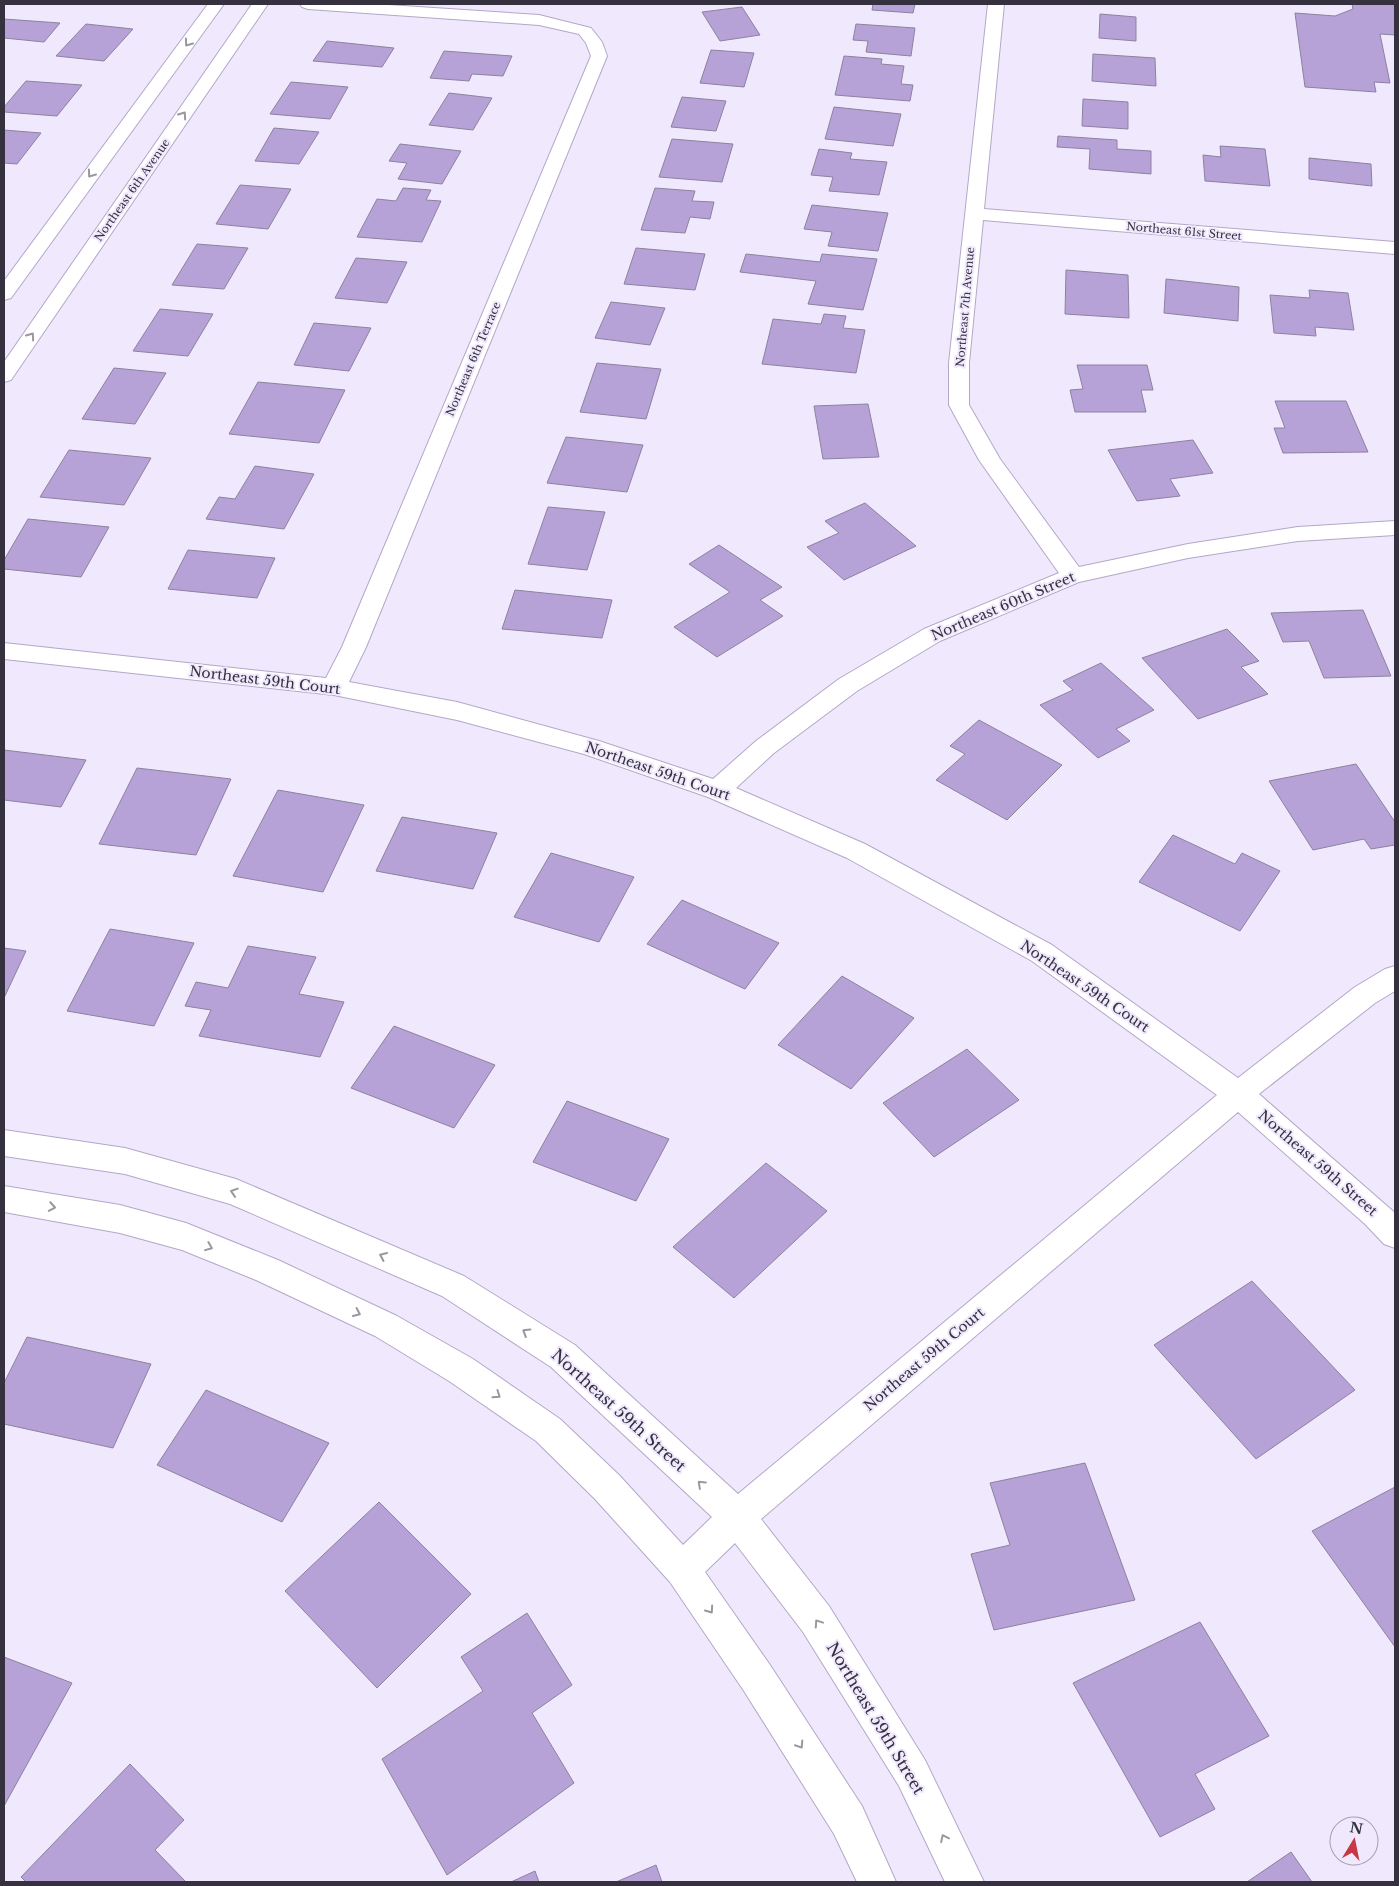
<svg xmlns="http://www.w3.org/2000/svg" width="1399" height="1886" font-family="'Libre Baskerville',serif">
  <style>
    .building { fill: #b6a2d6; stroke: #8d81a0 }
    .lines { fill: none; stroke-linecap: round; stroke-linejoin: round }
    .minor-casing { stroke: #b3a7c7; stroke-width: 2 }
    .minor { fill: #fff; fill-rule: evenodd }
    .oneway { stroke: #9a989e }
    .labels { text-anchor: middle; dominant-baseline: central; stroke-width: 4; stroke-linejoin: round; paint-order: stroke }
    .far-street-label { font-size: 11px; fill: #36313e; stroke: #f0e9fd }
    .street-label { font-size: 14px; fill: #36313e; stroke: #f0e9fd }
    .near-street-label { font-size: 16px; fill: #36313e; stroke: #f0e9fd }
  </style>
  <rect width="100%" height="100%" fill="#f0e9fd"/>
  <g class="building">
    <path d="M873 4H915L913 13 872 10Z"/>
    <path d="M1352 4H1395V35L1380 34 1390 83 1374 82 1376 92 1305 87 1295 13 1335 16 1353 9Z"/>
    <path d="M742 7 760 35 720 41 702 12Z"/>
    <path d="M1100 14 1136 17V41L1099 38Z"/>
    <path d="M4 19 60 23 44 42 4 38Z"/>
    <path d="M86 24 133 29 104 61 56 56Z"/>
    <path d="M856 24 915 28 911 56 866 52 868 41 853 40Z"/>
    <path d="M327 41 394 48 382 67 313 61Z"/>
    <path d="M711 50 754 53 744 87 700 83Z"/>
    <path d="M444 51 512 56 503 76 472 74 469 81 430 78Z"/>
    <path d="M1093 54 1155 58 1156 86 1092 81Z"/>
    <path d="M844 56 882 59 881 64 904 66 901 84 913 85 910 101 835 95Z"/>
    <path d="M26 81 82 85 57 116 4 112V107Z"/>
    <path d="M291 82 348 87 330 119 270 114Z"/>
    <path d="M449 93 492 98 473 130 429 125Z"/>
    <path d="M682 97 726 101 716 131 671 127Z"/>
    <path d="M1083 99 1128 102V129L1082 126Z"/>
    <path d="M834 107 901 114 893 146 825 139Z"/>
    <path d="M274 128 319 132 299 164 255 161Z"/>
    <path d="M4 130 41 133 17 164 4 163Z"/>
    <path d="M1058 136 1117 140V149L1151 151V174L1089 169 1090 149 1057 147Z"/>
    <path d="M672 139 733 144 722 182 659 177Z"/>
    <path d="M400 144 461 151 442 184 398 179 407 163 389 161Z"/>
    <path d="M1220 146 1265 149 1270 186 1205 181 1203 155 1221 157Z"/>
    <path d="M819 149 852 153 850 159 887 162 879 195 829 191 833 177 811 175Z"/>
    <path d="M1309 158 1371 164 1372 186 1309 179Z"/>
    <path d="M240 185 291 189 268 229 216 224Z"/>
    <path d="M403 188 431 190 426 200 441 201 422 242 357 237 377 199 396 201Z"/>
    <path d="M655 188 695 191 692 201 714 202 710 219 690 217 685 233 641 230Z"/>
    <path d="M812 205 888 213 878 251 828 246 832 232 804 229Z"/>
    <path d="M197 244 248 248 224 289 172 285Z"/>
    <path d="M636 248 705 254 695 290 624 284Z"/>
    <path d="M746 254 820 262 822 254 877 259 863 310 808 304 816 281 740 272Z"/>
    <path d="M356 258 407 262 387 303 335 298Z"/>
    <path d="M1066 270 1128 275 1129 318 1065 314Z"/>
    <path d="M1166 279 1239 287 1238 321 1164 313Z"/>
    <path d="M1309 290 1348 293 1354 330 1315 327 1316 336 1274 333 1270 295 1310 298Z"/>
    <path d="M611 302 665 308 650 345 595 338Z"/>
    <path d="M160 309 213 314 188 356 133 351Z"/>
    <path d="M824 314 846 316 843 328 865 330 856 373 762 364 773 319 821 324Z"/>
    <path d="M314 323 371 328 349 371 294 365Z"/>
    <path d="M597 363 661 369 646 419 580 412Z"/>
    <path d="M1077 365H1147L1153 390H1141L1146 412H1075L1070 390 1083 389Z"/>
    <path d="M114 368 166 373 135 424 82 419Z"/>
    <path d="M258 382 345 390 319 443 229 434Z"/>
    <path d="M1275 401H1346L1368 452 1283 453 1274 428H1285Z"/>
    <path d="M868 404 879 457 823 459 814 406Z"/>
    <path d="M566 437 643 445 627 492 547 483Z"/>
    <path d="M1193 440 1213 473 1170 479 1180 496 1137 501 1108 450Z"/>
    <path d="M69 450 151 458 124 505 40 497Z"/>
    <path d="M255 466 314 474 284 529 206 519 219 497 235 499Z"/>
    <path d="M865 503 916 546 844 580 807 547 839 533 825 521Z"/>
    <path d="M548 507 605 512 587 570 528 564Z"/>
    <path d="M28 519 109 527 81 577 4 569V560Z"/>
    <path d="M719 545 782 587 760 600 783 616 717 657 674 627 730 592 689 564Z"/>
    <path d="M188 550 275 558 257 598 168 589Z"/>
    <path d="M515 590 612 600 602 638 502 629Z"/>
    <path d="M1363 610 1391 676 1324 678 1309 641 1283 642 1271 613Z"/>
    <path d="M1227 629 1259 661 1241 667 1268 694 1198 719 1142 658Z"/>
    <path d="M1101 663 1154 710 1116 729 1130 741 1098 758 1040 705 1073 690 1063 681Z"/>
    <path d="M979 720 1062 765 1007 820 936 780 965 754 950 746Z"/>
    <path d="M4 750 86 760 61 807 4 800Z"/>
    <path d="M1356 764 1395 822V845L1371 849 1364 839 1313 850 1269 781Z"/>
    <path d="M137 768 231 779 196 855 99 844Z"/>
    <path d="M278 790 364 805 323 892 233 876Z"/>
    <path d="M402 817 497 833 473 889 376 871Z"/>
    <path d="M1173 835 1235 864 1242 853 1280 871 1240 931 1139 882Z"/>
    <path d="M551 853 634 877 599 942 514 917Z"/>
    <path d="M682 900 779 943 745 989 647 944Z"/>
    <path d="M110 929 194 943 154 1026 67 1011Z"/>
    <path d="M248 946 316 957 299 994 344 1002 320 1057 199 1036 211 1010 185 1006 196 982 228 988Z"/>
    <path d="M4 948 26 951 4 998Z"/>
    <path d="M842 976 914 1018 851 1089 778 1045Z"/>
    <path d="M394 1026 495 1065 454 1128 351 1088Z"/>
    <path d="M967 1049 1019 1100 934 1157 883 1103Z"/>
    <path d="M567 1101 669 1139 636 1201 533 1162Z"/>
    <path d="M766 1163 827 1211 734 1298 673 1247Z"/>
    <path d="M1252 1281 1355 1390 1256 1459 1154 1345Z"/>
    <path d="M27 1337 151 1364 113 1448 4 1424V1383Z"/>
    <path d="M206 1390 329 1443 282 1522 157 1465Z"/>
    <path d="M1085 1463 1135 1600 994 1630 971 1554 1010 1545 990 1483Z"/>
    <path d="M1395 1487V1647L1312 1531Z"/>
    <path d="M379 1502 471 1594 377 1688 285 1591Z"/>
    <path d="M527 1613 572 1685 532 1713 574 1783 447 1875 382 1759 483 1691 461 1657Z"/>
    <path d="M1200 1622 1269 1736 1195 1774 1215 1809 1160 1837 1073 1683Z"/>
    <path d="M4 1657 72 1683 4 1806Z"/>
    <path d="M130 1764 184 1820 155 1850 186 1882H26L21 1877Z"/>
    <path d="M1291 1852 1312 1882H1247Z"/>
    <path d="M656 1865 662 1882H616Z"/>
    <path d="M535 1871 539 1882H511Z"/>
  </g>
  <g class="lines">
    <defs>
      <g id="minor">
        <path d="M208 4H224L11 298 4 300V281Z"/>
        <path d="M252 4H268L11 380 4 382V362Z"/>
        <path d="M300 4H373L539 15 591 28 602 42 607 56 366 647 349 682 457 702 599 741 713 779 756 741 839 679 924 629 1059 573 979 460 949 405V363L988 4H1004L984 209 1395 242V254L983 220 969 363V405L1000 459 1079 567 1188 544 1298 527 1395 521V535L1298 541 1188 558 1079 582 940 641 857 691 774 753 736 788 865 844 1052 945 1238 1078 1355 987 1385 969 1395 966V991L1375 1003 1259 1094 1395 1213V1248L1384 1244 1365 1224 1238 1112 761 1519 829 1606 925 1760 984 1882H945L899 1786 803 1632 735 1543 705 1572 770 1665 862 1806 896 1882H857L834 1834 744 1691 670 1582 595 1499 536 1441 449 1381 375 1336 256 1280 182 1250 120 1233 4 1212V1186L120 1205 186 1223 278 1260 397 1316 473 1359 560 1419 619 1475 683 1545 712 1517 551 1367 442 1296 230 1204 125 1174 4 1156V1130L125 1148 236 1179 464 1276 575 1345 738 1494 1217 1095 1032 961 847 858 708 797 584 754 457 720 334 695 4 659V643L326 678 342 647 591 56 586 43 579 34 539 25 308 9 302 7Z"/>
      </g>
    </defs>
    <use href="#minor" class="minor-casing"/>
    <use href="#minor" class="minor"/>
  </g>
  <defs><path id="oneway-chevron" d="M-2-3.5L2.5 0L-2 3.5" fill="none" stroke-width="1.6" stroke-linecap="round" stroke-linejoin="round" transform="scale(1.25)"/></defs>
  <g class="oneway">
    <use href="#oneway-chevron" transform="translate(188 43) rotate(126)"/>
    <use href="#oneway-chevron" transform="translate(183 115) rotate(-55)"/>
    <use href="#oneway-chevron" transform="translate(91 174) rotate(126)"/>
    <use href="#oneway-chevron" transform="translate(31 336) rotate(-55)"/>
    <use href="#oneway-chevron" transform="translate(234 1192) rotate(-162)"/>
    <use href="#oneway-chevron" transform="translate(52 1207) rotate(10)"/>
    <use href="#oneway-chevron" transform="translate(209 1247) rotate(22)"/>
    <use href="#oneway-chevron" transform="translate(383 1256) rotate(-156)"/>
    <use href="#oneway-chevron" transform="translate(357 1313) rotate(25)"/>
    <use href="#oneway-chevron" transform="translate(526 1332) rotate(-148)"/>
    <use href="#oneway-chevron" transform="translate(497 1395) rotate(35)"/>
    <use href="#oneway-chevron" transform="translate(701 1484) rotate(-137)"/>
    <use href="#oneway-chevron" transform="translate(710 1610) rotate(55)"/>
    <use href="#oneway-chevron" transform="translate(818 1623) rotate(-124)"/>
    <use href="#oneway-chevron" transform="translate(800 1745) rotate(57)"/>
    <use href="#oneway-chevron" transform="translate(944 1838) rotate(-116)"/>
  </g>
  <g class="labels">
    <g class="far-street-label">
      <text transform="translate(132 190) rotate(-55)">Northeast 6th Avenue</text>
      <text transform="translate(1184 231) rotate(5)">Northeast 61st Street</text>
      <text transform="translate(965 307) rotate(-85)">Northeast 7th Avenue</text>
      <text transform="translate(473 359) rotate(-67)">Northeast 6th Terrace</text>
    </g>
    <g class="street-label">
      <text transform="translate(1003 606) rotate(-23)">Northeast 60th Street</text>
      <text transform="translate(265 680) rotate(7)">Northeast 59th Court</text>
      <text transform="translate(658 771) rotate(19)">Northeast 59th Court</text>
      <text transform="translate(1085 986) rotate(34)">Northeast 59th Court</text>
      <text transform="translate(1318 1163) rotate(41)">Northeast 59th Street</text>
      <text transform="translate(924 1359) rotate(-40)">Northeast 59th Court</text>
    </g>
    <g class="near-street-label">
      <text transform="translate(619 1410) rotate(42)">Northeast 59th Street</text>
      <text transform="translate(876 1718) rotate(59)">Northeast 59th Street</text>
    </g>
  </g>
  <rect width="1399" height="1886" fill="none" stroke="#36313e" stroke-width="10"/>
  <g transform="translate(1354 1841) rotate(10)"><circle r="24" fill="#f0e9fd" stroke="#a69fb1"/>
  <path d="M0-4L9 19L0 12L-9 19Z" fill="#c73744"/>
  <text y="-8" font-size="14" font-weight="bold" text-anchor="middle" fill="#36313e">N</text>
  </g>
</svg>
